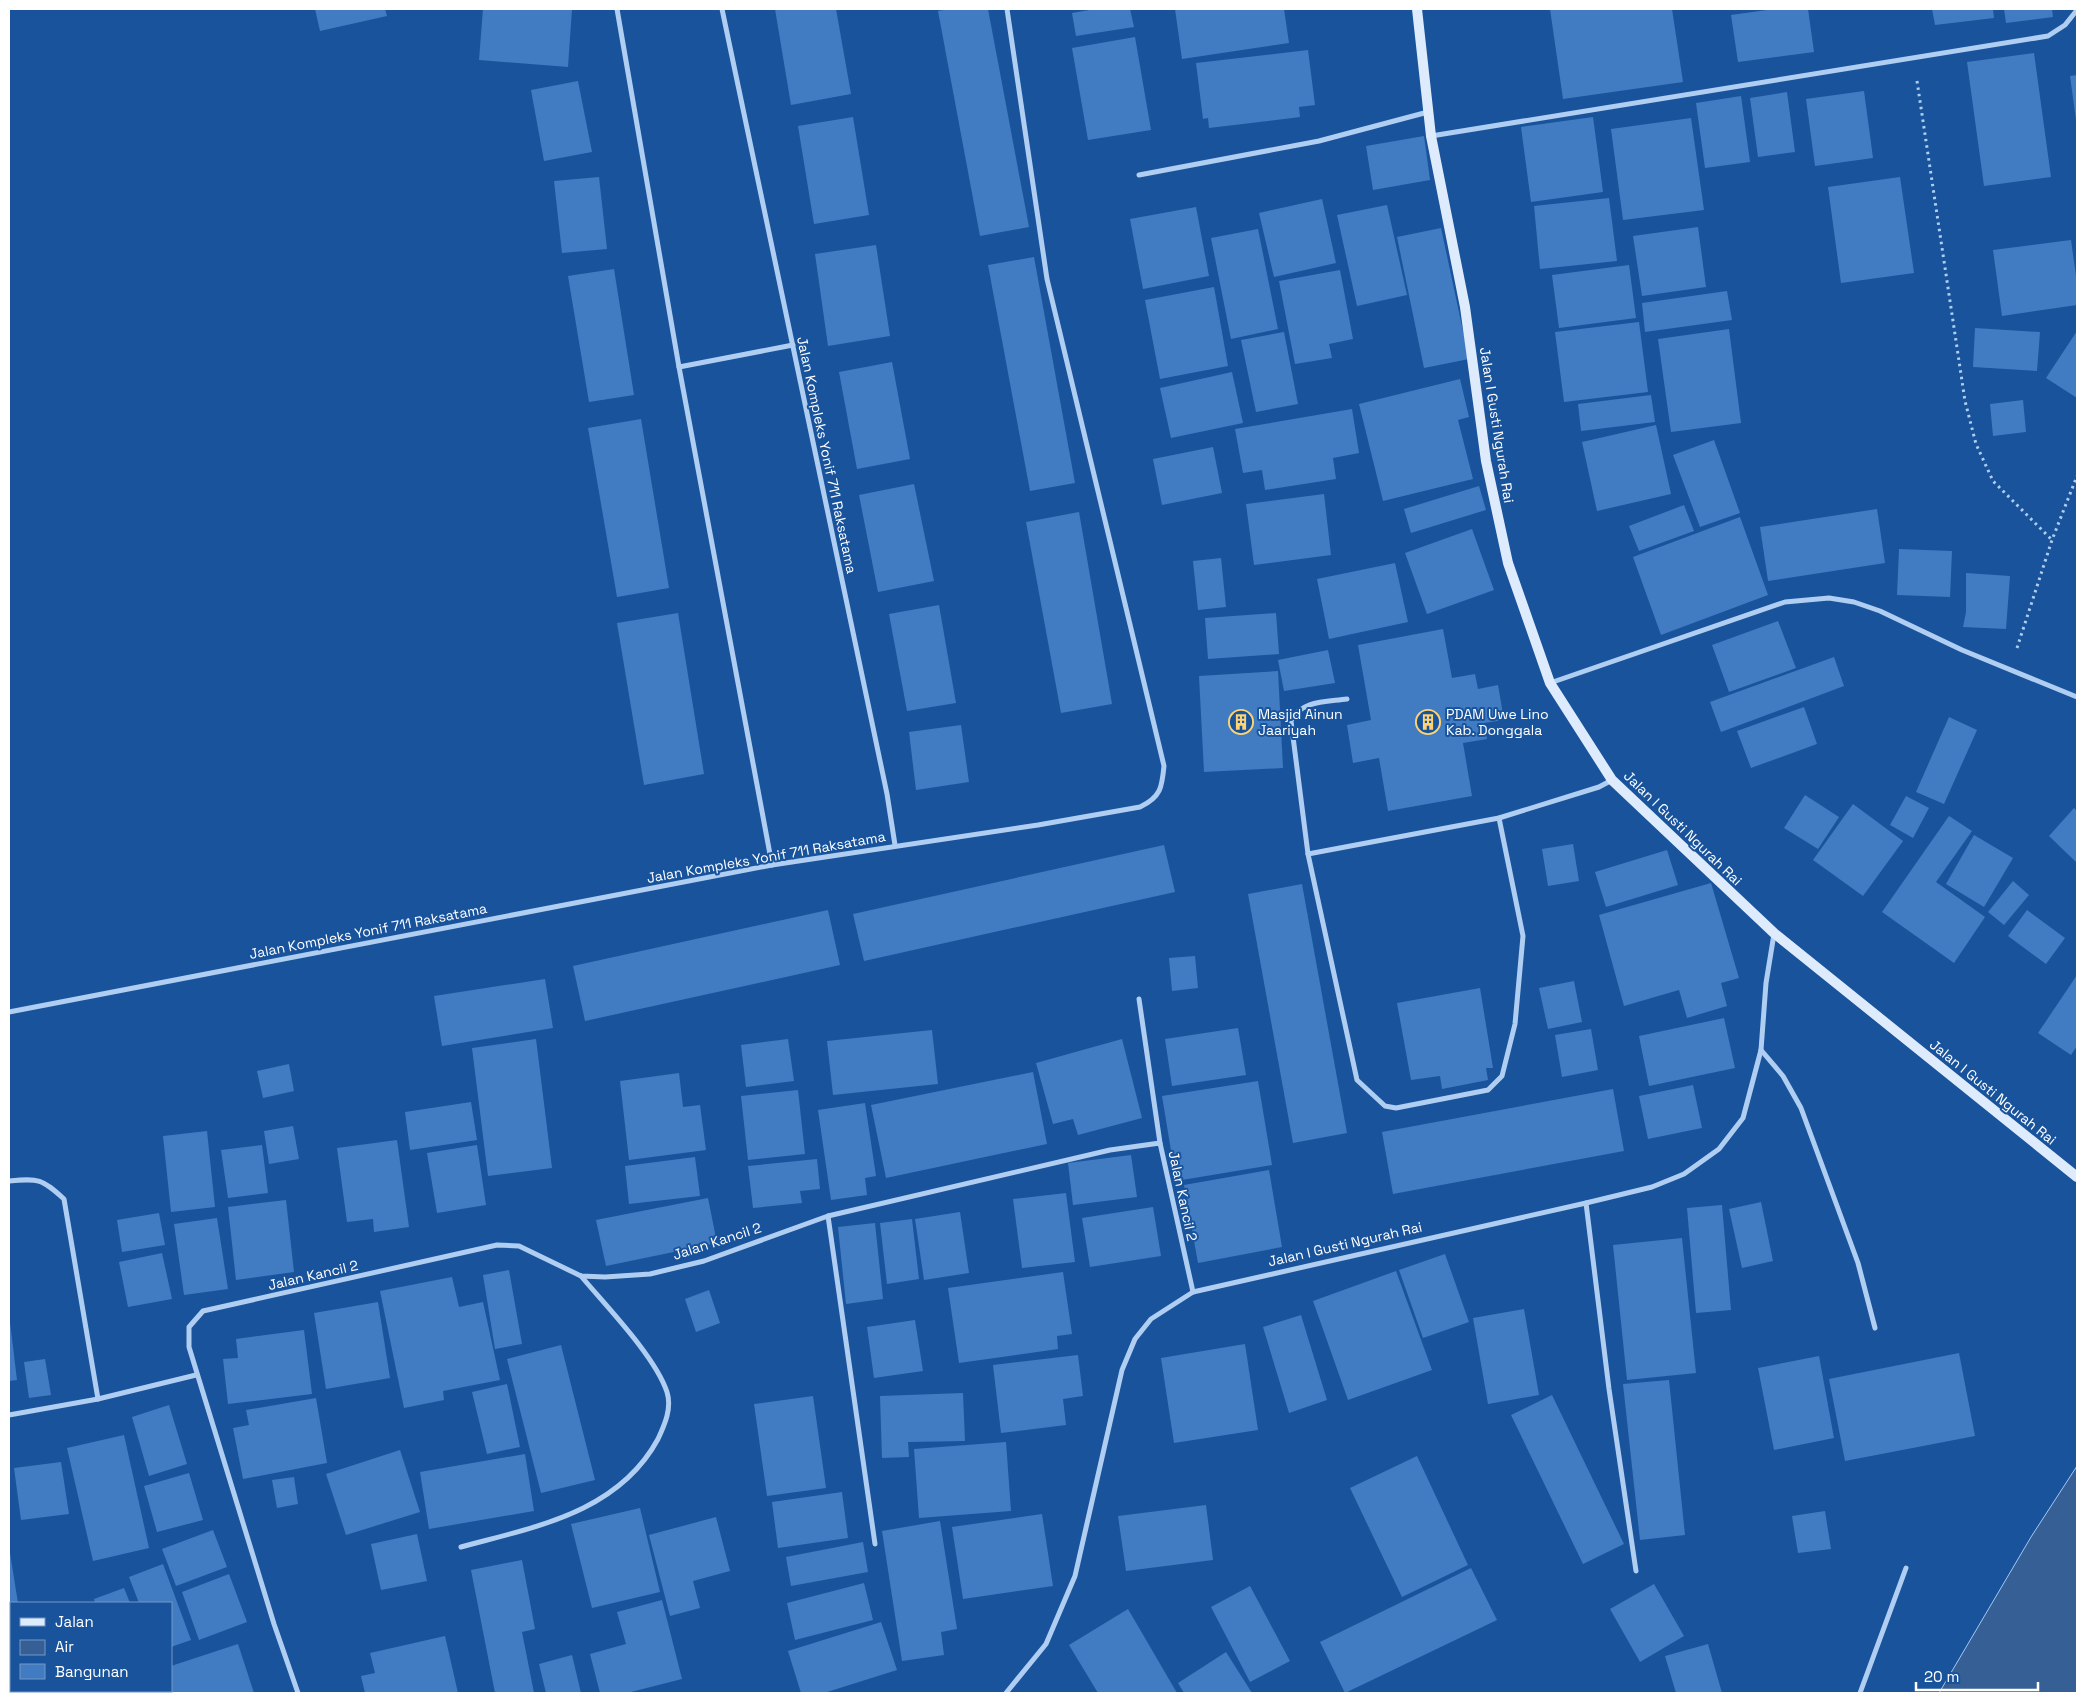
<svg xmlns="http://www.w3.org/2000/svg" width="2086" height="1702" font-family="'Space Grotesk',sans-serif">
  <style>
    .water { fill: #366095; stroke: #a2c9f4 }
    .building { fill: #417cc2 }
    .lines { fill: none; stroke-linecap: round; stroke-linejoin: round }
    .path { stroke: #afcef2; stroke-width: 3; stroke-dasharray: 2.5 4; stroke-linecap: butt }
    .street { stroke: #afcef2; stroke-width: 5 }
    .secondary { stroke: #deebfc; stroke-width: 10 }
    .labels { text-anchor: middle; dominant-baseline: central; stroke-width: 4; stroke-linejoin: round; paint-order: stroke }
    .street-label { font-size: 14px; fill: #fff; stroke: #18539c }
    .poi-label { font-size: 14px; fill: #fff; stroke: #18539c; text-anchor: start }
  </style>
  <rect width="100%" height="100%" fill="#18539c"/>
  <path class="water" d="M2077 1466V1693H1939L2031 1537Z"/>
  <g class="building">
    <path d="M315 9H385L387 16 320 31Z"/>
    <path d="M483 9H572L568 67 479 60Z"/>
    <path d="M775 9H836L851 94 791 105Z"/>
    <path d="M949 9H988L1029 227 980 236 938 11Z"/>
    <path d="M1095 9H1130L1134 27 1076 36 1072 13Z"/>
    <path d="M1175 9H1284L1289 43 1182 59Z"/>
    <path d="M1550 9H1672L1683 82 1563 99Z"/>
    <path d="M1774 9H1808L1814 52 1738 62 1731 15Z"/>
    <path d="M1932 9H1993L1994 18 1935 25Z"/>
    <path d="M2004 9H2052L2053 17 2006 23Z"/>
    <path d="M1135 37 1151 130 1088 140 1072 48Z"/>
    <path d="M1308 50 1315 105 1299 107 1300 117 1209 128 1208 118 1203 119 1196 63Z"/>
    <path d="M2034 53 2051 177 1984 186 1967 62Z"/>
    <path d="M2077 75V120H2076L2070 76Z"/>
    <path d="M578 81 592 152 544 161 531 90Z"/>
    <path d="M1864 91 1873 158 1815 166 1806 99Z"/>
    <path d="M1787 92 1795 152 1758 157 1750 98Z"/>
    <path d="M1741 96 1750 162 1705 168 1696 103Z"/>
    <path d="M853 117 869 215 814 224 798 126Z"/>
    <path d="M1593 117 1603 192 1531 202 1521 127Z"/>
    <path d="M1691 118 1704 210 1623 220 1611 129Z"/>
    <path d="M1424 136 1430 180 1373 190 1366 146Z"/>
    <path d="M599 177 607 249 562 253 554 181Z"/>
    <path d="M1900 177 1914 273 1841 283 1828 187Z"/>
    <path d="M1609 198 1617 261 1540 269 1534 206Z"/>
    <path d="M1322 199 1336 263 1274 277 1259 213Z"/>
    <path d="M1387 205 1407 295 1357 306 1337 215Z"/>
    <path d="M1196 207 1209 276 1143 289 1130 219Z"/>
    <path d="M1698 227 1706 287 1642 296 1633 236Z"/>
    <path d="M1441 228 1469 359 1424 368 1397 237Z"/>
    <path d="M1258 229 1278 329 1231 339 1211 238Z"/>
    <path d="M2071 240 2077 283V305L2002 316 1993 250Z"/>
    <path d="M876 245 890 336 828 346 815 254Z"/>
    <path d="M1034 257 1075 483 1030 491 988 265Z"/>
    <path d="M1629 265 1636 318 1559 328 1552 275Z"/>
    <path d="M614 269 634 395 589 402 568 276Z"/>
    <path d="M1340 270 1353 339 1329 344 1332 358 1295 364 1279 281Z"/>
    <path d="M1214 287 1228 366 1160 379 1145 300Z"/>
    <path d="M1727 291 1732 320 1645 332 1642 303Z"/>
    <path d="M1639 322 1648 392 1564 402 1555 332Z"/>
    <path d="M1975 328 2040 332 2037 371 1973 367Z"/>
    <path d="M1729 329 1741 423 1671 432 1658 339Z"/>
    <path d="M2077 331V398L2046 378Z"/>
    <path d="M1284 332 1298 404 1256 412 1241 340Z"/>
    <path d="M892 362 910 459 857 469 839 372Z"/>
    <path d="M1232 372 1243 423 1171 438 1160 388Z"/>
    <path d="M1460 379 1469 417 1458 420 1473 479 1383 501 1359 404Z"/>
    <path d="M1651 395 1655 422 1581 431 1578 404Z"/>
    <path d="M2023 400 2026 432 1993 436 1990 404Z"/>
    <path d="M1352 409 1359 453 1333 458 1336 479 1265 490 1262 470 1243 473 1235 429Z"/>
    <path d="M641 419 669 588 617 597 588 428Z"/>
    <path d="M1656 425 1671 494 1597 511 1582 442Z"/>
    <path d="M1714 440 1740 513 1700 527 1673 455Z"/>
    <path d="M1213 447 1222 493 1162 505 1153 459Z"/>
    <path d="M914 484 934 581 878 592 859 495Z"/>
    <path d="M1479 486 1486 510 1411 533 1404 509Z"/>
    <path d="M1324 494 1331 555 1254 565 1246 504Z"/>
    <path d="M1684 505 1694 531 1639 551 1629 526Z"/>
    <path d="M1877 509 1885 563 1768 581 1760 527Z"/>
    <path d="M1079 512 1112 704 1061 713 1026 522Z"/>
    <path d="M1740 517 1768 595 1661 635 1633 557Z"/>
    <path d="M1472 529 1494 590 1427 614 1405 553Z"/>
    <path d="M1899 549 1952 551 1950 597 1897 595Z"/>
    <path d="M1221 558 1226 607 1198 610 1193 561Z"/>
    <path d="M1395 563 1408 622 1329 639 1317 579Z"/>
    <path d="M1966 573 2010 576 2006 629 1963 627 1966 612Z"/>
    <path d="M939 605 956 703 907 711 889 614Z"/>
    <path d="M678 613 704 774 644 785 617 623Z"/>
    <path d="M1276 613 1279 654 1208 659 1205 618Z"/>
    <path d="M1778 621 1796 668 1729 692 1712 645Z"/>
    <path d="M1443 629 1452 678 1475 674 1478 689 1498 685 1504 720 1484 723 1487 739 1463 743 1472 796 1388 811 1379 758 1353 763 1347 725 1371 720 1358 645Z"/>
    <path d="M1328 650 1335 683 1284 691 1278 660Z"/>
    <path d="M1834 657 1844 686 1721 732 1710 702Z"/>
    <path d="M1278 671 1283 768 1204 772 1199 676Z"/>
    <path d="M1804 707 1817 744 1751 768 1737 731Z"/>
    <path d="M1949 717 1977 730 1944 804 1916 792Z"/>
    <path d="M961 725 969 782 916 790 909 732Z"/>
    <path d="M1805 795 1839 817 1818 849 1784 828Z"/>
    <path d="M1906 796 1929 808 1913 838 1890 825Z"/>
    <path d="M1853 804 1903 841 1863 896 1813 860Z"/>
    <path d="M2074 808 2077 811V863L2049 836Z"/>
    <path d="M1949 816 1972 831 1936 882 1985 917 1954 963 1882 912Z"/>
    <path d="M1974 835 2013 858 1984 907 1946 884Z"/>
    <path d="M1573 844 1579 881 1548 886 1542 849Z"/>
    <path d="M1164 845 1175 892 864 961 853 914Z"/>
    <path d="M1667 850 1678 885 1606 907 1595 872Z"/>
    <path d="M2013 881 2029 895 2004 925 1988 912Z"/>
    <path d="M1711 883 1739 978 1721 983 1727 1006 1687 1018 1679 990 1624 1006 1599 915Z"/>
    <path d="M1302 884 1347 1133 1293 1143 1248 894Z"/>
    <path d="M828 910 840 965 585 1021 573 966Z"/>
    <path d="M2027 910 2065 938 2046 964 2008 936Z"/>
    <path d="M1195 956 1198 988 1172 991 1169 958Z"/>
    <path d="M2077 975V1046L2071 1055 2038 1033Z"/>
    <path d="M545 979 553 1028 442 1046 434 996Z"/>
    <path d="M1574 981 1582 1022 1548 1029 1539 988Z"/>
    <path d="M1480 988 1493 1068H1486L1488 1080 1442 1089 1440 1076 1411 1080 1397 1003Z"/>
    <path d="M1724 1018 1735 1068 1649 1086 1639 1036Z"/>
    <path d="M1238 1028 1246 1075 1172 1086 1165 1039Z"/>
    <path d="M1591 1029 1598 1070 1562 1077 1555 1035Z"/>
    <path d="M932 1030 938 1084 833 1095 827 1041Z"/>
    <path d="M536 1039 552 1168 488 1176 472 1048Z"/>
    <path d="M788 1039 794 1081 746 1087 741 1045Z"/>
    <path d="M1122 1039 1142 1118 1078 1135 1073 1119 1053 1124 1036 1063Z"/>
    <path d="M289 1064 294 1091 263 1098 257 1071Z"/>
    <path d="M1033 1072 1047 1144 886 1178 871 1105Z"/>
    <path d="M679 1073 683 1107 700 1105 706 1150 629 1160 620 1081Z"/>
    <path d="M1258 1081 1272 1165 1176 1181 1162 1096Z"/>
    <path d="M1693 1085 1702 1128 1648 1139 1639 1096Z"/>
    <path d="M1613 1089 1624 1151 1393 1194 1382 1132Z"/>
    <path d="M798 1090 805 1154 748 1160 741 1096Z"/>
    <path d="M471 1102 477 1140 410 1150 405 1112Z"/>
    <path d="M865 1103 876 1176 865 1178 867 1195 831 1200 818 1110Z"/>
    <path d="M293 1126 299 1159 269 1164 264 1131Z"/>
    <path d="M207 1131 215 1207 171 1212 163 1136Z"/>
    <path d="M397 1140 409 1227 374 1232 373 1219 347 1222 337 1148Z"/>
    <path d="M262 1145 268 1193 228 1198 221 1150Z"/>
    <path d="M477 1145 486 1205 437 1213 427 1153Z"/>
    <path d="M1131 1155 1137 1197 1073 1205 1068 1163Z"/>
    <path d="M695 1157 700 1196 629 1204 625 1166Z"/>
    <path d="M817 1159 820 1189 800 1191 802 1203 753 1208 748 1166Z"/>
    <path d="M1269 1170 1282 1247 1198 1263 1184 1185Z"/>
    <path d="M1066 1193 1075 1262 1022 1268 1013 1199Z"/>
    <path d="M708 1198 717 1243 606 1266 596 1220Z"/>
    <path d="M286 1200 294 1272 236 1280 228 1207Z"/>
    <path d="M1761 1202 1773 1261 1742 1268 1729 1209Z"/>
    <path d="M1722 1205 1731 1310 1696 1313 1687 1208Z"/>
    <path d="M1153 1207 1161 1256 1090 1267 1082 1218Z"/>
    <path d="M960 1212 969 1273 924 1280 915 1219Z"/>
    <path d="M159 1213 165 1245 122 1252 117 1220Z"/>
    <path d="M217 1218 228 1289 184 1295 174 1224Z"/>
    <path d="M912 1219 919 1279 887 1284 880 1223Z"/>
    <path d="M875 1223 883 1299 846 1304 838 1227Z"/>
    <path d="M1682 1238 1696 1373 1627 1380 1613 1245Z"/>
    <path d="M162 1253 172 1299 128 1307 119 1262Z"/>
    <path d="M1445 1254 1469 1322 1423 1338 1399 1270Z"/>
    <path d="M509 1270 522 1344 495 1349 483 1275Z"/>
    <path d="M1396 1271 1432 1370 1348 1400 1313 1301Z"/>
    <path d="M1063 1272 1072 1334 1057 1336 1058 1349 959 1363 948 1288Z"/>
    <path d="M452 1277 459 1307 483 1302 500 1380 443 1391 444 1400 404 1408 380 1291Z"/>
    <path d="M709 1290 720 1323 696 1332 685 1299Z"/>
    <path d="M378 1302 390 1378 326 1389 314 1313Z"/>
    <path d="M1524 1309 1539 1395 1488 1404 1473 1318Z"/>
    <path d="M9 1314 17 1380 9 1381Z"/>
    <path d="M1301 1315 1327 1400 1289 1413 1263 1327Z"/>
    <path d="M915 1320 923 1371 874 1378 867 1327Z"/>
    <path d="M304 1330 312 1394 228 1404 223 1359 238 1358 236 1339Z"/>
    <path d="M1245 1344 1258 1430 1174 1443 1161 1358Z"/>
    <path d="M561 1345 595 1480 541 1493 507 1359Z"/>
    <path d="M1959 1353 1975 1436 1845 1461 1829 1379Z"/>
    <path d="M1078 1355 1083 1396 1063 1399 1066 1425 1001 1433 993 1365Z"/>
    <path d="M1819 1356 1834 1438 1774 1450 1758 1368Z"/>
    <path d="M45 1359 51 1395 29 1398 24 1362Z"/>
    <path d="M1669 1380 1685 1535 1640 1540 1623 1384Z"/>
    <path d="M507 1384 520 1447 487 1454 472 1392Z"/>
    <path d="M963 1393 965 1441 908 1442 909 1457 882 1458 880 1396Z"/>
    <path d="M1552 1395 1624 1544 1583 1564 1511 1415Z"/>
    <path d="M813 1396 826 1488 767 1496 754 1404Z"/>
    <path d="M316 1398 327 1463 243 1479 233 1428 249 1425 246 1410Z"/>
    <path d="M169 1405 187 1464 149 1476 132 1417Z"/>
    <path d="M124 1435 149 1548 93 1561 67 1448Z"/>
    <path d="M1006 1442 1011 1511 919 1518 914 1449Z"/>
    <path d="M400 1450 420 1512 346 1535 326 1474Z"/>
    <path d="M525 1454 534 1511 429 1529 420 1472Z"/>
    <path d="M1417 1456 1468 1565 1402 1597 1350 1488Z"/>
    <path d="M61 1462 69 1514 21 1520 14 1468Z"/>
    <path d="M189 1473 203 1520 157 1532 144 1486Z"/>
    <path d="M294 1477 298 1504 277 1508 272 1480Z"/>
    <path d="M842 1492 848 1538 778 1548 772 1502Z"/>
    <path d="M1206 1505 1213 1560 1126 1571 1118 1516Z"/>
    <path d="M640 1508 660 1592 592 1608 571 1524Z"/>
    <path d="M1825 1511 1831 1549 1798 1553 1792 1516Z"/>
    <path d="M1042 1514 1053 1586 963 1599 952 1527Z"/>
    <path d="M716 1517 730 1571 693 1581 700 1608 670 1616 649 1535Z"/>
    <path d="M940 1521 957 1629 941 1632 944 1655 902 1661 882 1531Z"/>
    <path d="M213 1530 227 1567 176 1586 162 1549Z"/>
    <path d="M417 1534 427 1581 381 1590 371 1544Z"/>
    <path d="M863 1542 868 1572 791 1586 786 1557Z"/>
    <path d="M10 1553 18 1603H11V1624H9Z"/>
    <path d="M522 1560 535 1629 522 1632 534 1693H495L471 1570Z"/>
    <path d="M163 1564 191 1640 171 1647V1603H139L129 1577Z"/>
    <path d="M1471 1568 1497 1620 1345 1693 1320 1642Z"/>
    <path d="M229 1574 247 1622 199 1640 182 1592Z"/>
    <path d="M864 1583 873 1620 795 1640 787 1603Z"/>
    <path d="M1654 1584 1684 1636 1640 1662 1610 1609Z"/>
    <path d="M1250 1586 1290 1661 1250 1682 1211 1607Z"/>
    <path d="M124 1588 130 1603H95L94 1599Z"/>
    <path d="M662 1600 682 1679 627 1693H600L590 1654 626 1644 617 1612Z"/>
    <path d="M1128 1609 1177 1693H1098L1069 1645Z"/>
    <path d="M881 1622 897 1670 824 1693H801L788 1651Z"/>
    <path d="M11 1626V1684L9 1685V1627Z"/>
    <path d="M445 1636 458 1693H365L361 1676 375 1673 370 1653Z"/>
    <path d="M238 1644 254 1693H171V1666Z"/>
    <path d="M1708 1644 1722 1693H1676L1665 1656Z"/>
    <path d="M1226 1652 1252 1693H1184L1178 1683Z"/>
    <path d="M572 1655 581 1693H546L539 1664Z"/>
    <path d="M54 1691H92L86 1693H54Z"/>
  </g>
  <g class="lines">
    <g class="path">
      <path d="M1917 81 1965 401 1976 444 1993 481 2052 540"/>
      <path d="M2017 648 2052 540 2077 476"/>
    </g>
    <g class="street">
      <path d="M617 9 679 367 772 865"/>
      <path d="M722 9 887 794 895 845"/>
      <path d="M1431 136 2048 36 2065 25 2077 10"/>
      <path d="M1139 175 1319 141 1428 112"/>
      <path d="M679 367 793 345"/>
      <path d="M1550 683 1785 602 1829 598 1854 602 1880 611 1962 650 2077 697"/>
      <path d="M1347 699C1327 702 1301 700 1291 721L1308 854 1357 1080 1385 1106 1396 1108 1488 1090 1502 1076 1515 1024 1523 936 1499 818"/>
      <path d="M1308 854 1499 818 1599 787 1612 780"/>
      <path d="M1139 999 1160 1143"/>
      <path d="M9 1012 772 865 1038 825 1140 807C1161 797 1162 787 1164 766L1047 279 1007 9"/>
      <path d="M1761 1050 1783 1076 1801 1108 1858 1263 1875 1328"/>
      <path d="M9 1181C39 1178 42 1179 64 1199L98 1399"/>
      <path d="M1586 1203 1609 1389 1636 1571"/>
      <path d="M828 1216 875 1544"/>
      <path d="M9 1415 98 1399 196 1375"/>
      <path d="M461 1547C534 1527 618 1513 658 1439 665 1424 672 1408 667 1392 655 1356 606 1306 581 1276"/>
      <path d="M298 1693 274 1624 189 1347V1327L203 1311 497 1245 519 1246 581 1276 605 1277 650 1274 704 1261 828 1216 1110 1150 1160 1143 1193 1292"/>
      <path d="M1006 1693 1046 1644 1075 1576 1122 1370 1135 1339 1151 1319 1193 1292 1586 1203 1652 1187 1684 1174 1719 1149 1743 1118 1761 1050 1766 983 1774 934"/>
      <path d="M1860 1693 1906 1568"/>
    </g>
    <path class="secondary" d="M1417 9 1431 136 1465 307 1486 461 1508 563 1550 683 1612 780 1774 933 2077 1177"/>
  </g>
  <defs>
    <symbol id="building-ring" viewBox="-11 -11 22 22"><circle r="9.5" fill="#18539c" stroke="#ffd470" stroke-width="1.5"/><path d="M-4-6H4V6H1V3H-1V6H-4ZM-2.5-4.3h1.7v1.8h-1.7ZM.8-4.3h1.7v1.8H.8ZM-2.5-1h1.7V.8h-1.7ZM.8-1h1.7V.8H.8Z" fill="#ffd470"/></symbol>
  </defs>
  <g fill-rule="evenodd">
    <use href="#building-ring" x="1227" y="708" width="28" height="28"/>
    <use href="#building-ring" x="1414" y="708" width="28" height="28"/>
  </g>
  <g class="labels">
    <g class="street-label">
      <text transform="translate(1497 425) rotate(81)">Jalan I Gusti Ngurah Rai</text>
      <text transform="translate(827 455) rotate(78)">Jalan Kompleks Yonif 711 Raksatama</text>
      <text transform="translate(1683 828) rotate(44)">Jalan I Gusti Ngurah Rai</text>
      <text transform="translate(766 857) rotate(-10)">Jalan Kompleks Yonif 711 Raksatama</text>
      <text transform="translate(368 931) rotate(-11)">Jalan Kompleks Yonif 711 Raksatama</text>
      <text transform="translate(1993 1092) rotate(39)">Jalan I Gusti Ngurah Rai</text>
      <text transform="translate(1183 1196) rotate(78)">Jalan Kancil 2</text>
      <text transform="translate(717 1241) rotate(-18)">Jalan Kancil 2</text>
      <text transform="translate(1345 1244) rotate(-13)">Jalan I Gusti Ngurah Rai</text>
      <text transform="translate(313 1275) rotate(-13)">Jalan Kancil 2</text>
    </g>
    <g class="poi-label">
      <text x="1258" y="714">Masjid Ainun<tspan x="1258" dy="16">Jaariyah</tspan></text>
      <text x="1446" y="714">PDAM Uwe Lino<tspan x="1446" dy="16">Kab. Donggala</tspan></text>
    </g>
  </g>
  <rect width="2086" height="1702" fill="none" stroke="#ffffff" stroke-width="20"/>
  <rect x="10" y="1602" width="162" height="90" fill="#18539c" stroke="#7498c4"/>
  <rect x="20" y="1618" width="25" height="8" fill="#deebfc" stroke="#7498c4"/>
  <text x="55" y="1627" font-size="15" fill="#ffffff">Jalan</text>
  <rect x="20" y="1640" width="25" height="15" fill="#366095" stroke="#7498c4"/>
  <text x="55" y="1652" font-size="15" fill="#ffffff">Air</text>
  <rect x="20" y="1664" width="25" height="15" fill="#417cc2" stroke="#7498c4"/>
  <text x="55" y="1677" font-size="15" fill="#ffffff">Bangunan</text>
  <path d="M1916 1682v8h122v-8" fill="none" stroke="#ffffff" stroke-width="2.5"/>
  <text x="1924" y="1682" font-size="15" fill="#ffffff" stroke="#18539c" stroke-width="4" paint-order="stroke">20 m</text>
</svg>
